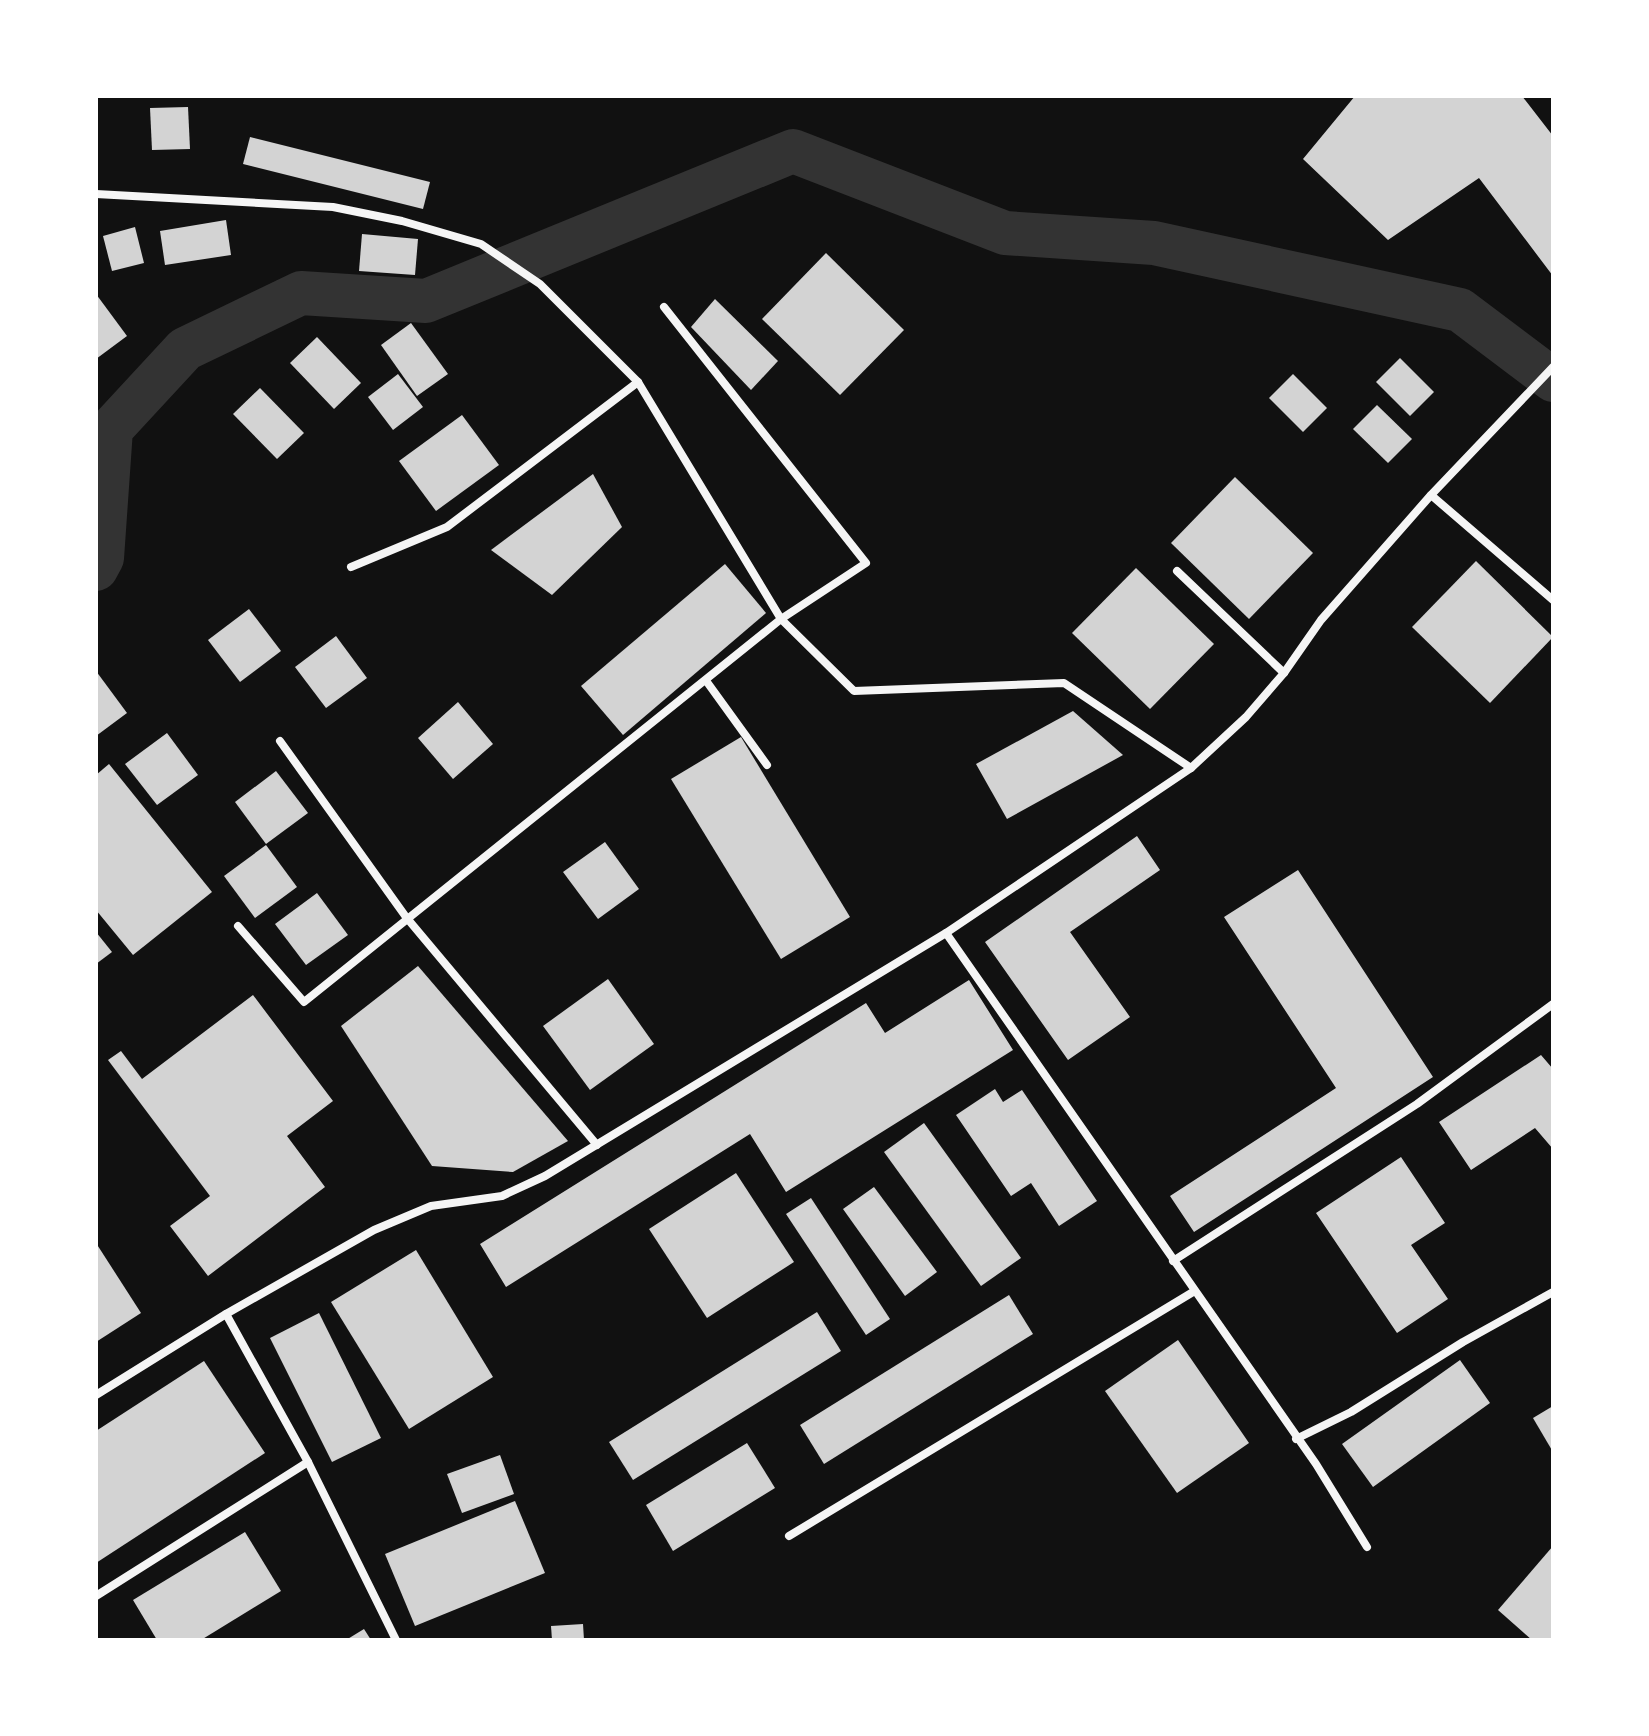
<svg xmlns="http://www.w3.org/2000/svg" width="1649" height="1736" font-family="Rubik,sans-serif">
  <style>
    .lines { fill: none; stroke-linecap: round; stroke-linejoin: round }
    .river { stroke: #333; stroke-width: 44 }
    .building { fill: #d3d3d3 }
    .minor { stroke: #f5f5f5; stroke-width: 8 }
  </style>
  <rect width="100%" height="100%" fill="#111"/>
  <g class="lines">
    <path class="river" d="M96 569 102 558 111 429 185 349 301 293 426 301 793 151 1005 233 1154 243 1460 310 1553 380"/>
  </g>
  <g class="building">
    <path d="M1355 96H1522L1553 136V276L1479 178 1388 240 1303 159Z"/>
    <path d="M188 107 190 149 152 150 150 108Z"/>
    <path d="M250 137 430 182 423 209 243 164Z"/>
    <path d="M226 220 231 255 165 265 160 231Z"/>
    <path d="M135 227 144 263 112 271 103 236Z"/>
    <path d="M362 234 418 239 415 275 359 271Z"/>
    <path d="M826 253 904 330 840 395 762 319Z"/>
    <path d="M96 294 127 336 96 359Z"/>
    <path d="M715 299 778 361 751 390 691 327Z"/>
    <path d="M411 323 448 374 417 396 381 345Z"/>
    <path d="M317 337 361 383 334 409 290 363Z"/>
    <path d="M1400 358 1434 392 1410 416 1376 382Z"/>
    <path d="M398 374 423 407 393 430 368 397Z"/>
    <path d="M1293 374 1327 408 1303 432 1269 398Z"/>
    <path d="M260 388 304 433 277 459 233 414Z"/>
    <path d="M1377 405 1412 439 1388 463 1353 429Z"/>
    <path d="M462 415 499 465 436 511 399 461Z"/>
    <path d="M593 474 622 527 552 595 491 550Z"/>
    <path d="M1235 477 1313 553 1249 619 1171 543Z"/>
    <path d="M1476 561 1553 637 1490 703 1412 627Z"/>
    <path d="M725 564 766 613 623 735 581 686Z"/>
    <path d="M1136 568 1214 644 1150 709 1072 633Z"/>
    <path d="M249 609 281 651 240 682 208 640Z"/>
    <path d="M336 636 367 678 326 708 295 667Z"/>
    <path d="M96 671 127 713 96 736Z"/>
    <path d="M458 702 493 744 453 779 418 738Z"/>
    <path d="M1073 711 1123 755 1007 819 976 764Z"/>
    <path d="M167 733 198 775 157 805 125 764Z"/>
    <path d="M741 737 850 917 781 959 671 779Z"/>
    <path d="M109 764 212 892 133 955 96 910V775Z"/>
    <path d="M276 771 308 813 266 844 235 802Z"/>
    <path d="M1137 836 1160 870 1070 932 1130 1017 1068 1060 985 942Z"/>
    <path d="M605 842 639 889 598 919 563 872Z"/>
    <path d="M266 845 297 887 255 918 224 876Z"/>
    <path d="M1298 870 1433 1077 1194 1232 1170 1196 1336 1088 1224 917Z"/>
    <path d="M317 893 348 935 306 965 275 924Z"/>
    <path d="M96 932 112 952 96 964Z"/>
    <path d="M418 966 568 1141 513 1172 432 1166 341 1026Z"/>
    <path d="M608 979 654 1044 590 1090 543 1026Z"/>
    <path d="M969 980 1013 1050 786 1192 750 1134 506 1287 480 1244 866 1003 885 1033Z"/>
    <path d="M253 995 333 1101 287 1136 325 1187 208 1276 170 1226 210 1196 108 1060 121 1051 142 1079Z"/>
    <path d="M1541 1055 1553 1069V1149L1535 1128 1471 1170 1439 1122Z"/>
    <path d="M995 1089 1003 1102 1022 1090 1097 1201 1059 1226 1031 1183 1011 1196 956 1115Z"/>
    <path d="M924 1123 1021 1258 981 1286 884 1152Z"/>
    <path d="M1401 1157 1445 1223 1411 1245 1448 1299 1397 1333 1316 1213Z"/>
    <path d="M736 1173 794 1262 707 1318 649 1229Z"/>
    <path d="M874 1187 937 1272 905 1296 843 1209Z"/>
    <path d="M811 1198 890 1319 866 1335 786 1214Z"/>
    <path d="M96 1243 141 1313 96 1342Z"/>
    <path d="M416 1250 493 1377 409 1429 331 1302Z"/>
    <path d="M1009 1295 1033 1334 824 1464 800 1425Z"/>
    <path d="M817 1312 841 1351 633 1480 609 1442Z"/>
    <path d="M319 1313 381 1438 332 1462 270 1338Z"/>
    <path d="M1178 1340 1249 1443 1177 1493 1105 1391Z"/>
    <path d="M1460 1360 1490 1403 1373 1487 1342 1444Z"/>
    <path d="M204 1361 265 1453 96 1563V1431Z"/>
    <path d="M1553 1406V1452L1533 1418Z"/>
    <path d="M747 1443 775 1488 673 1551 646 1505Z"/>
    <path d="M500 1455 514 1494 462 1513 447 1474Z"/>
    <path d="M515 1501 545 1573 415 1626 385 1554Z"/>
    <path d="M245 1532 281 1591 201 1640H157L133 1600Z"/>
    <path d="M1553 1546V1640H1532L1498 1610Z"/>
    <path d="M583 1624 584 1640H552L551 1626Z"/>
    <path d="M364 1629 371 1640H346Z"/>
  </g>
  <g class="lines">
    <g class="minor">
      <path d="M96 194 333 207 402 221 481 244 540 284 638 382 781 619 854 691 1064 683 1191 768"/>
      <path d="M1431 495 1553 600"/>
      <path d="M351 567 447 527 638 382"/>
      <path d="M1177 571 1284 673"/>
      <path d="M707 682 767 765"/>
      <path d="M280 741 406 917 597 1145"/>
      <path d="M238 926 304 1002 781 619 866 563 664 307"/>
      <path d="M946 933 1316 1464 1367 1547"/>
      <path d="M1173 1261 1417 1104 1553 1004"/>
      <path d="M226 1314 308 1462 396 1640"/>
      <path d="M96 1395 226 1314 374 1230 431 1206 502 1196 545 1176 946 933 1191 768 1246 717 1284 673 1321 620 1431 495 1553 367"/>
      <path d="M1296 1439 1351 1412 1463 1342 1553 1292"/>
      <path d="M789 1536 1193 1292"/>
      <path d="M96 1596 308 1462"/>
    </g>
  </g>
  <rect width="1649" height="1736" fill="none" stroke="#ffffff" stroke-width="196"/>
</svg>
